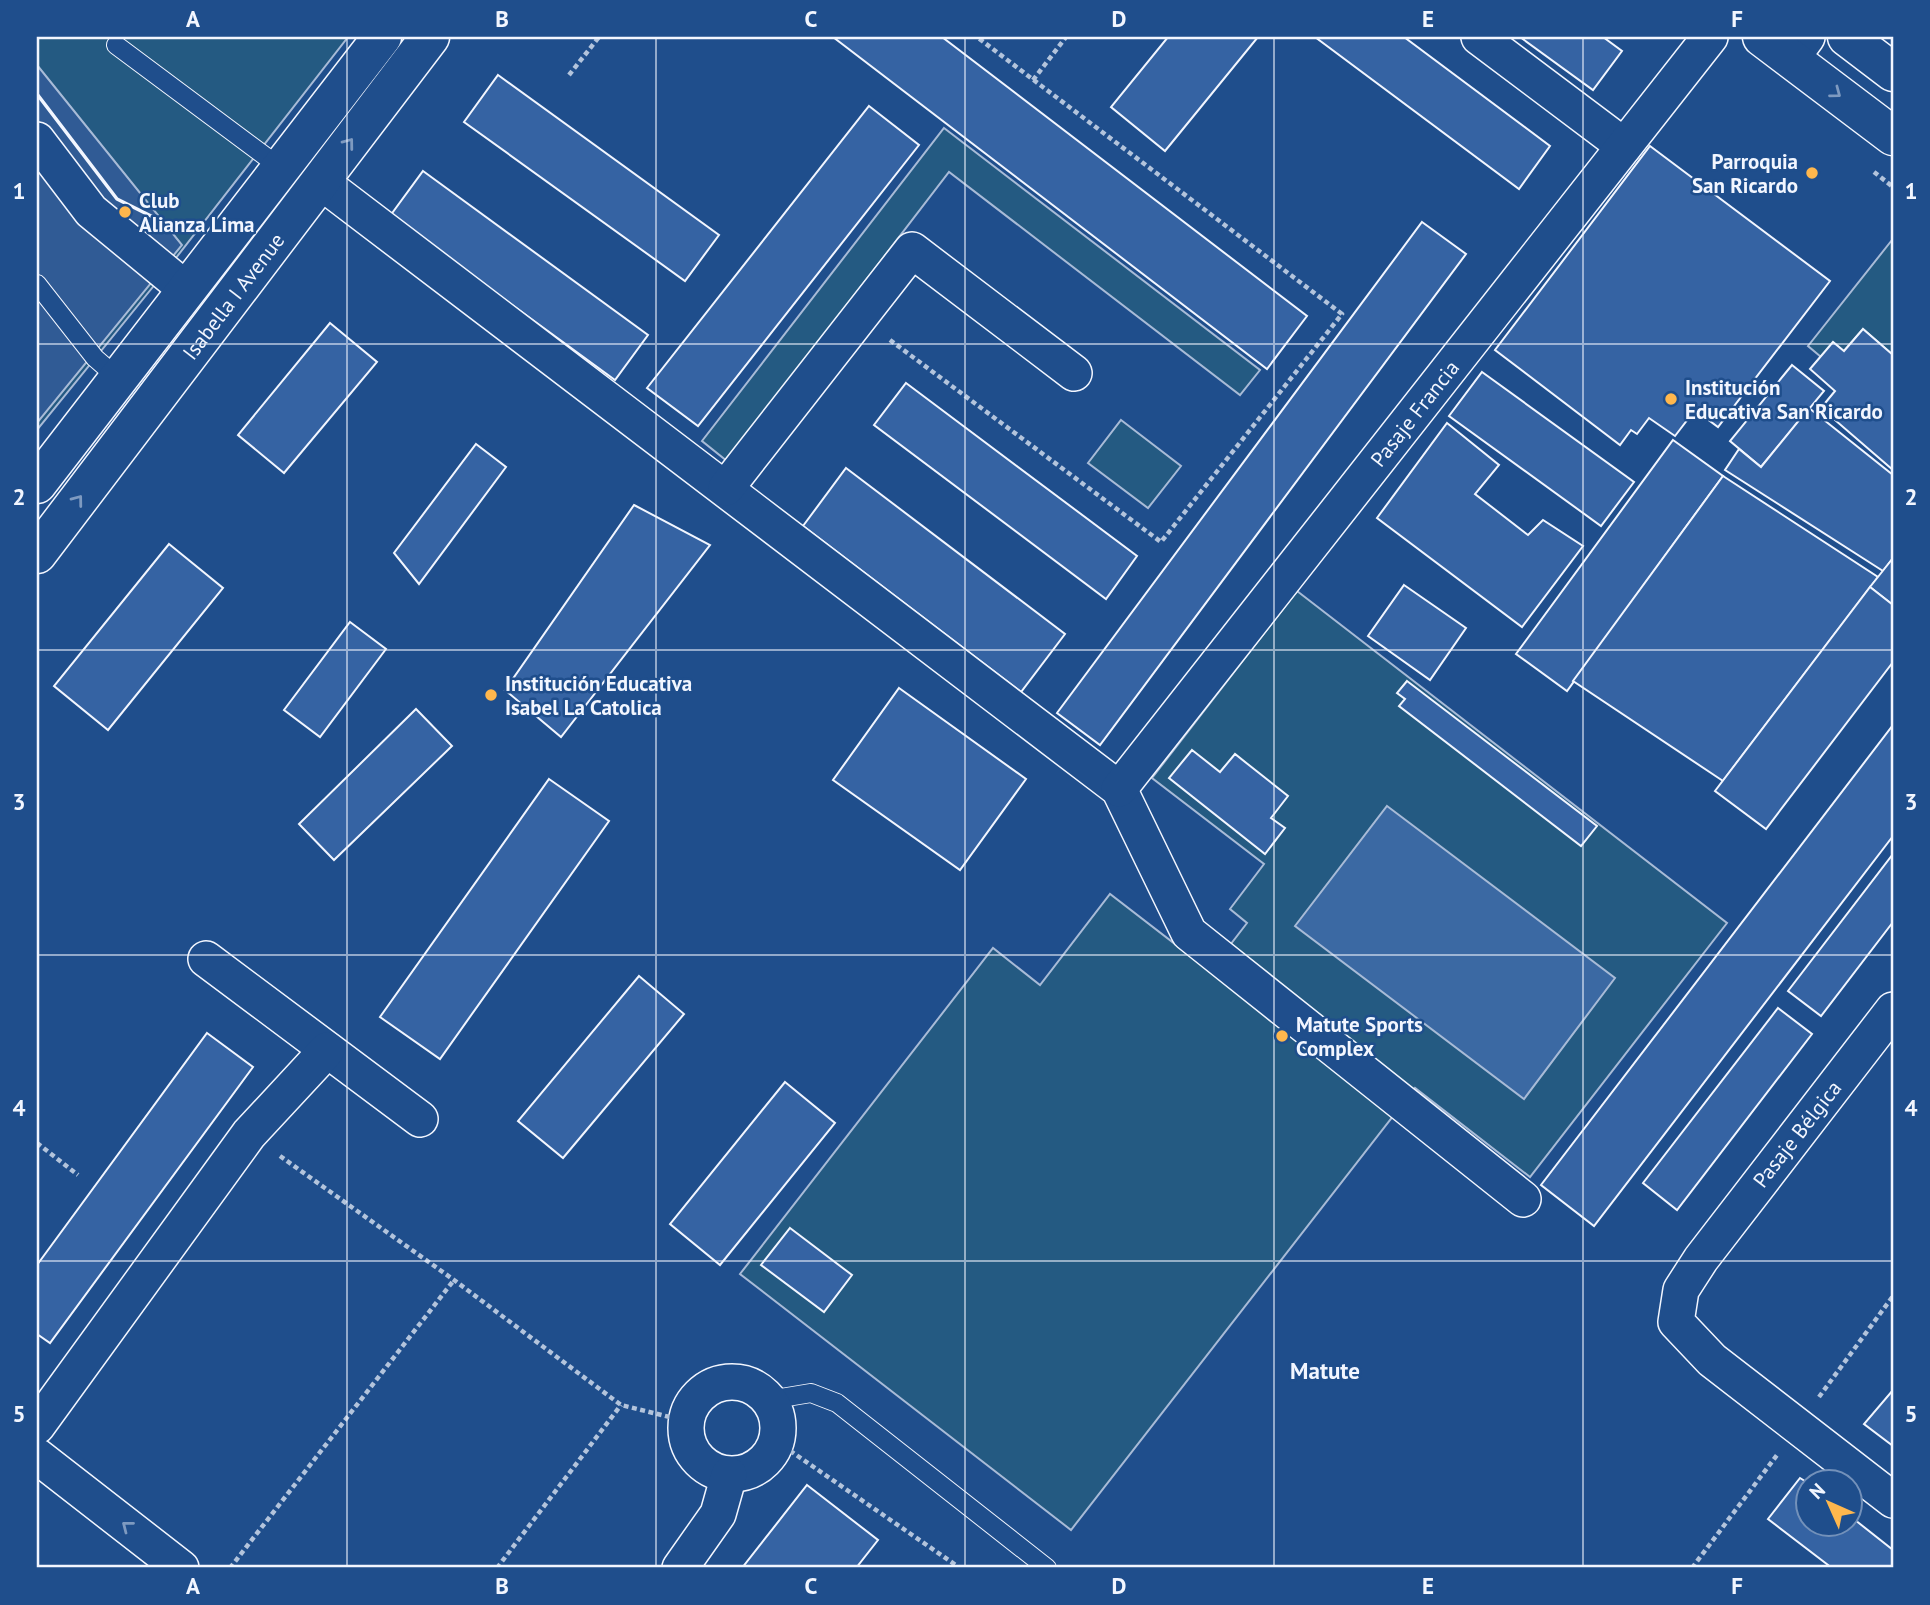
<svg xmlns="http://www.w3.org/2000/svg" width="1930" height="1605" font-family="'PT Sans',sans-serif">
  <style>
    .green { fill: #245a82; stroke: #a8bbd7; stroke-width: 2 }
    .parking { fill: #305b95; stroke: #a8bbd7; stroke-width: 2 }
    .water { fill: #3b69a3; stroke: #a8bbd7; stroke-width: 2 }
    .building { fill: #3563a3; stroke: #f2f6ff; stroke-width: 2 }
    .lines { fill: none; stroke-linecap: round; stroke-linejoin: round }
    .lane-casing { stroke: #f2f6ff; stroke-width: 20 }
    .street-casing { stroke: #f2f6ff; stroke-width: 38 }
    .secondary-casing { stroke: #f2f6ff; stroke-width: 41 }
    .path { stroke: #b3c4dc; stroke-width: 4.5; stroke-dasharray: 5 3.5; stroke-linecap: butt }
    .lane { stroke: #1f4e8c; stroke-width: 18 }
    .street { stroke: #1f4e8c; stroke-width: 35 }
    .secondary { stroke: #1f4e8c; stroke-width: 38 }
    .wall { stroke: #f2f6ff; stroke-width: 3.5 }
    .oneway { stroke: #7e9ac0 }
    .grid { fill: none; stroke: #f2f6ff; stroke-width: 2; stroke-opacity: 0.55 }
    .poi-dot { fill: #ffb74d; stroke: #1f4e8c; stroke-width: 2.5 }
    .labels { text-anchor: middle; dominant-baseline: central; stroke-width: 5; stroke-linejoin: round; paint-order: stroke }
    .poi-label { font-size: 21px; font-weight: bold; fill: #f2f6ff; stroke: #1f4e8c; text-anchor: start }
    .street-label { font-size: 21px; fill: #f2f6ff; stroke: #1f4e8c }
    .neighbourhood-label { font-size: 23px; font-weight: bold; fill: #f2f6ff; stroke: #1f4e8c }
    .neatline { fill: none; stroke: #f2f6ff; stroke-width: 2.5 }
    .grid-label { font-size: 23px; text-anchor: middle; font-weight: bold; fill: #f2f6ff }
  </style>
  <rect width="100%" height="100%" fill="#1f4e8c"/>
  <g class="green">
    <path d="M37 37H348L165 272 37 430Z"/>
    <path d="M944 128 1260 370 1240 395 949 172 727 461 702 441Z"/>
    <path d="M1892 240 1893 355 1863 329 1844 351 1821 357 1808 346Z"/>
    <path d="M1121 420 1181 466 1148 508 1088 463Z"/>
    <path d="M1297 591 1727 923 1530 1177 1415 1088 1071 1530 740 1274 993 948 1040 985 1110 894 1210 971 1247 923 1230 909 1264 864 1152 778Z"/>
  </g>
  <path class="parking" d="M37 65 182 245 37 423Z"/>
  <path class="water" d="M1387 806 1615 978 1524 1099 1295 926Z"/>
  <g class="building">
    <path d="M833 37H942L1307 316 1267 369Z"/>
    <path d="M1168 37H1258L1165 151 1111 107Z"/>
    <path d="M1315 37H1404L1550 146 1519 189Z"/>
    <path d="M1520 37H1603L1622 51 1593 90Z"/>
    <path d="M498 75 719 235 685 281 464 122Z"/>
    <path d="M869 106 919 145 698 426 647 388Z"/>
    <path d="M1650 146 1830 281 1718 427 1695 410 1675 436 1649 418 1637 434 1631 430 1620 445 1495 350Z"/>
    <path d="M423 171 648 335 615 380 390 216Z"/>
    <path d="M1422 222 1466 254 1100 745 1057 713Z"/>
    <path d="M330 323 377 362 284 473 238 435Z"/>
    <path d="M1863 329 1893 355V470L1821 408 1835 391 1810 369 1833 342 1844 351Z"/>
    <path d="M1792 365 1824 391 1761 467 1730 441Z"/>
    <path d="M1482 372 1634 482 1601 526 1449 416Z"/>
    <path d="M906 383 1137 556 1106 599 874 425Z"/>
    <path d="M1809 408 1893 475V558L1883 571 1725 470 1739 449 1761 467Z"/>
    <path d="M1447 423 1499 465 1475 494 1528 535 1543 520 1583 546 1522 627 1377 518Z"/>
    <path d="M1673 440 1723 476 1567 691 1516 654Z"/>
    <path d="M476 444 506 467 419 584 394 553Z"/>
    <path d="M846 468 1065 634 1021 692 803 526Z"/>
    <path d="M1723 476 1878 577 1723 781 1573 681Z"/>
    <path d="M634 505 710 545 561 737 505 690Z"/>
    <path d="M169 544 223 588 108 730 54 686Z"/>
    <path d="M1893 558V605L1870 587Z"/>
    <path d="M1404 585 1466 628 1430 680 1368 636Z"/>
    <path d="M1870 587 1893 605V662L1766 829 1715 791Z"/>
    <path d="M350 622 386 649 320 737 284 710Z"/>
    <path d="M1407 681 1597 826 1581 846 1399 706 1405 699 1397 693Z"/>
    <path d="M899 688 1026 779 960 870 833 780Z"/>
    <path d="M416 709 452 746 334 860 299 824Z"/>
    <path d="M1893 725V836L1594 1226 1541 1185Z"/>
    <path d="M1192 750 1220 772 1235 754 1288 796 1271 818 1285 828 1265 854 1169 778Z"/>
    <path d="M549 779 609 821 440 1059 380 1017Z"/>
    <path d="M1893 854V922L1821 1016 1788 991Z"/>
    <path d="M639 976 684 1014 563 1158 518 1121Z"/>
    <path d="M1778 1008 1812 1034 1677 1210 1643 1183Z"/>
    <path d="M207 1033 253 1067 50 1343 37 1334V1265Z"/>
    <path d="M785 1082 835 1123 720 1265 670 1224Z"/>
    <path d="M790 1228 852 1275 824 1312 761 1265Z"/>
    <path d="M1893 1390V1446L1864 1424Z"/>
    <path d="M1800 1478 1808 1483V1524H1850V1516L1893 1550V1568H1832L1768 1519Z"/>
    <path d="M807 1485 878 1540 856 1568H742Z"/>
  </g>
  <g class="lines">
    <defs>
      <g id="lane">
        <path d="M116 45 281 168"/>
        <path d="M37 284 95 358 118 378"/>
        <path d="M769 1400 811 1393 837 1403 1047 1568"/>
      </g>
      <g id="street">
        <path d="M1479 37 1624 146"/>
        <path d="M1791 59 1807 37"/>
        <path d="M37 140 91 211 176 281"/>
        <path d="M320 181 1119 789 1189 933 1523 1199"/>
        <path d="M726 488 912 250 1074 373"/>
        <path id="s1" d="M1119 789 1710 37"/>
        <path d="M206 959 420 1119"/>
        <path d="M1893 1010 1701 1259 1681 1290 1676 1322 1712 1360 1893 1500"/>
        <circle cx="732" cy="1428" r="46"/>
        <path d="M37 1426 249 1134 327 1050"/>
        <path d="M37 1456 181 1568"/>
        <path d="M680 1568 718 1514 729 1475"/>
      </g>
      <g id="secondary">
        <path d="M1762 37 1893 136"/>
        <path d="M1847 37 1893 72"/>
        <path d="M37 484 382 37"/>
        <path id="s2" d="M37 554 430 37"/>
      </g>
    </defs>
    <use href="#lane" class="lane-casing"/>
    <use href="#street" class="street-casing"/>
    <use href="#secondary" class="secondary-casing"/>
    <g class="path">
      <path d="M569 75 599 37"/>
      <path d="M1033 80 1066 37"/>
      <path d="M1874 172 1893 187"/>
      <path d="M890 340 1161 542 1342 314 977 37"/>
      <path d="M37 1143 78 1175"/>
      <path d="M280 1156 454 1280 621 1405 686 1421"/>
      <path d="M1819 1397 1893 1296"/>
      <path d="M776 1441 960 1568"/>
      <path d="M230 1568 454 1280"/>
      <path d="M497 1568 621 1405"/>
      <path d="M1692 1568 1777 1455"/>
    </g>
    <use href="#lane" class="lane"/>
    <use href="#street" class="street"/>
    <use href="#secondary" class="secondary"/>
    <path class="wall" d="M37 94 117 199 157 219"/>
  </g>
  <defs><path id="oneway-chevron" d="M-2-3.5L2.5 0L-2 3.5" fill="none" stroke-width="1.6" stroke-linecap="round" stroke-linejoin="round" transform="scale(1.75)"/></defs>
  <g class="oneway">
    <use href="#oneway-chevron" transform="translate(1836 93) rotate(37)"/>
    <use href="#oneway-chevron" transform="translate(349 143) rotate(-53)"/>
    <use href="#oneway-chevron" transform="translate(78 500) rotate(-53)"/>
    <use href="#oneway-chevron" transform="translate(127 1526) rotate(-142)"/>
  </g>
  <path class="grid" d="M347 37V1568M656 37V1568M965 37V1568M1274 37V1568M1583 37V1568M37 344H1893M37 650H1893M37 955H1893M37 1261H1893"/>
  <g class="poi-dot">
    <circle cx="1812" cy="173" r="7"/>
    <circle cx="125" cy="212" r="7"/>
    <circle cx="1671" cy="399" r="7"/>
    <circle cx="491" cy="695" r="7"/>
    <circle cx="1282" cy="1036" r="7"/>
  </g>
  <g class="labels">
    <g class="poi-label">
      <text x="1798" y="161" text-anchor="end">Parroquia<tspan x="1798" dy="24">San Ricardo</tspan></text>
      <text x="139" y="200">Club<tspan x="139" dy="24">Alianza Lima</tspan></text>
      <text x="1685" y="387">Institución<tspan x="1685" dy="24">Educativa San Ricardo</tspan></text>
      <text x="505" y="683">Institución Educativa<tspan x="505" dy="24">Isabel La Catolica</tspan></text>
      <text x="1296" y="1024">Matute Sports<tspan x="1296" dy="24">Complex</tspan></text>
    </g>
    <g class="street-label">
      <text stroke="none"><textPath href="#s2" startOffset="324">Isabella I Avenue</textPath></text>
      <text stroke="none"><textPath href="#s1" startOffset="478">Pasaje Francia</textPath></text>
      <text transform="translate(1797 1134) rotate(-52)">Pasaje Bélgica</text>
    </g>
    <g class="neighbourhood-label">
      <text x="1325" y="1370">Matute</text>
    </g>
  </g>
  <rect width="1930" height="1605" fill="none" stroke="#1f4e8c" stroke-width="77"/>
  <g transform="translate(1829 1503) rotate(315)"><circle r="33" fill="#1f4e8c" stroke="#7391ba" stroke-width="2"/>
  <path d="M0-5L12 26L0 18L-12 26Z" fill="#ffb74d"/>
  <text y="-10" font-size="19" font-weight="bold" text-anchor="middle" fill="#f2f6ff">N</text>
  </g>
  <rect x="38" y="38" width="1854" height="1528" class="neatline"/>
  <g class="grid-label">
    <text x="193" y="27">A</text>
    <text x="502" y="27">B</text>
    <text x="811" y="27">C</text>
    <text x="1119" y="27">D</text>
    <text x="1428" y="27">E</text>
    <text x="1737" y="27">F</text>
    <text x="19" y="199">1</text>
    <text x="1911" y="199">1</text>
    <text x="19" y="505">2</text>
    <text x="1911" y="505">2</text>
    <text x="19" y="810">3</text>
    <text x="1911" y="810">3</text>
    <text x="19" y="1116">4</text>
    <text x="1911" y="1116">4</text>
    <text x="19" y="1422">5</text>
    <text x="1911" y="1422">5</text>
    <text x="193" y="1594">A</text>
    <text x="502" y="1594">B</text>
    <text x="811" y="1594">C</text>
    <text x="1119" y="1594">D</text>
    <text x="1428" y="1594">E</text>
    <text x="1737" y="1594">F</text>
  </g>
</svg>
